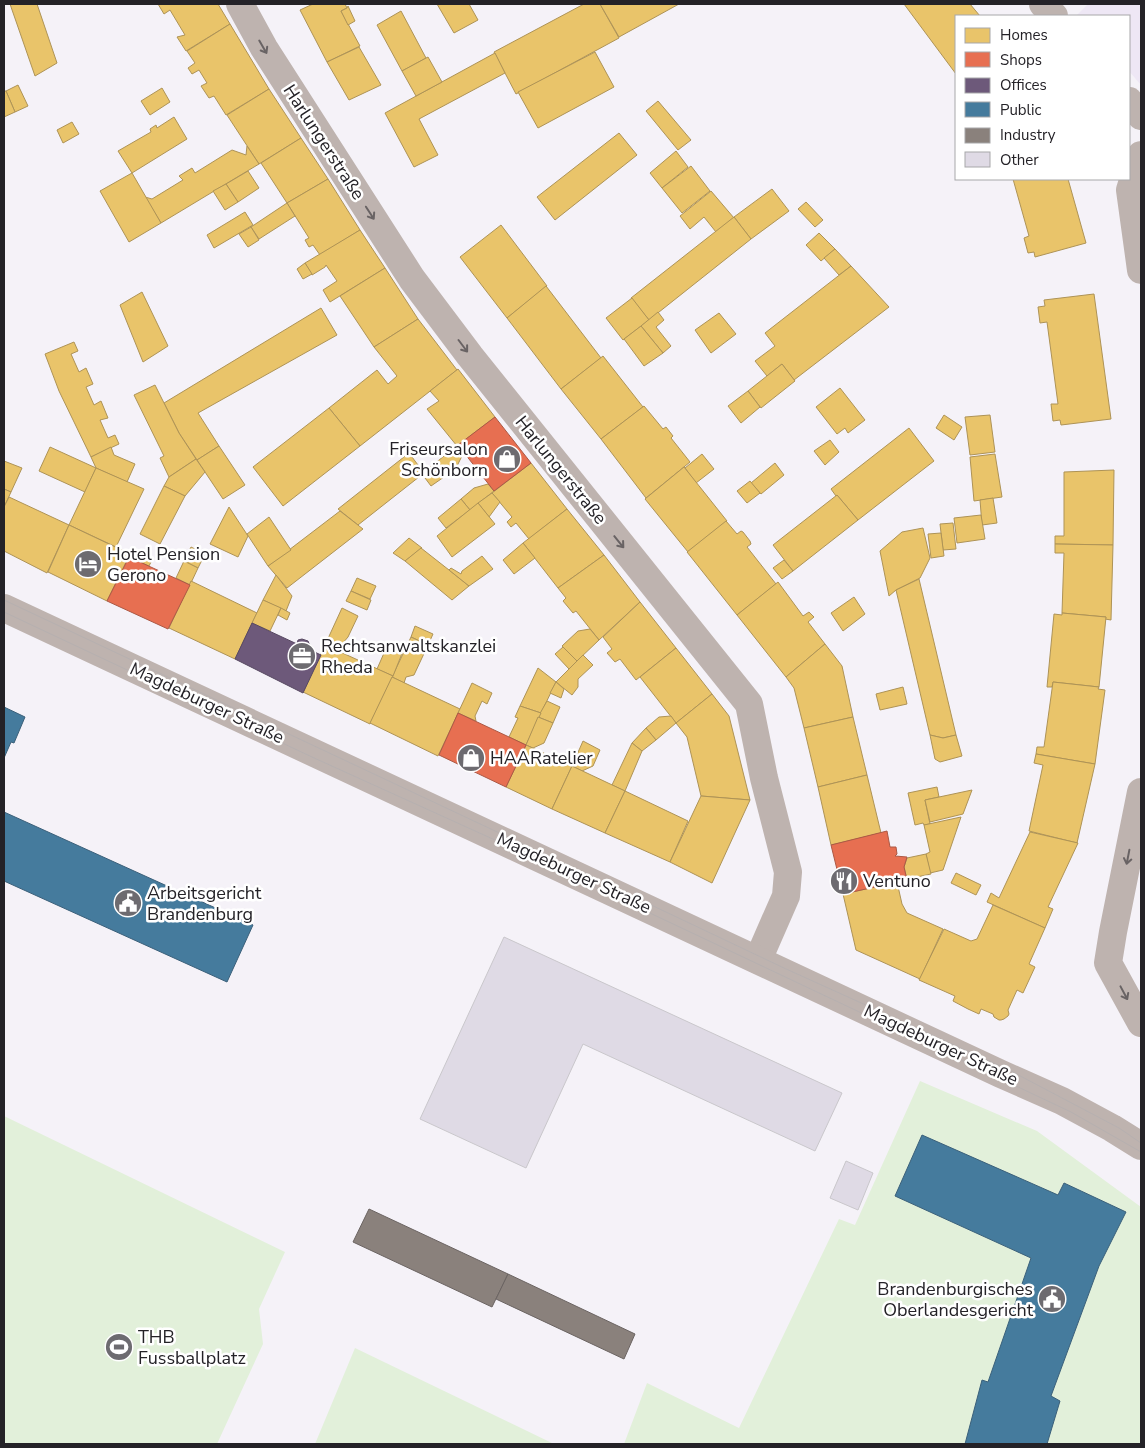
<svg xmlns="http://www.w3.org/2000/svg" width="1145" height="1448" font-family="'Nunito Sans',sans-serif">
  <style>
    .built { fill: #eee7f5 }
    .green { fill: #e2f0da }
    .homes { fill: #e9c46a; stroke: #ae9356 }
    .shops { fill: #e76f51; stroke: #ac5844 }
    .offices { fill: #6d597a; stroke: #574861 }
    .public { fill: #457b9d; stroke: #3b607a }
    .industry { fill: #8a817c; stroke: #6b6462 }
    .building { fill: #dfdae5; stroke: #c9c7cb }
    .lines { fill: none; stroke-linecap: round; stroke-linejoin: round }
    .minor { stroke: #beb3af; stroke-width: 28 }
    .tertiary { stroke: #beb3af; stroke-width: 28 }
    .tram { stroke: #b6b0b0; stroke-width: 1 }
    .oneway { stroke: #696364 }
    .labels { text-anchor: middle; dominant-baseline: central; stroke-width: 5; stroke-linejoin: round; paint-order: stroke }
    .street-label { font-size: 18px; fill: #242227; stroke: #fff }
    .poi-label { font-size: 18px; fill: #242227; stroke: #fff; text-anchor: start }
  </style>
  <rect width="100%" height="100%" fill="#f5f2f8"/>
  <path class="built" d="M1088 4H1141V85L1129 71V16H1078L1077 15Z"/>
  <g class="green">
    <path d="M920 1081 1037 1131 1141 1207V1444H624L647 1383 739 1428 839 1219 855 1225Z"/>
    <path d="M4 1116 285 1252 259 1309 263 1344 217 1444H4Z"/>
    <path d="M355 1348 554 1444H315Z"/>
  </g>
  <g class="homes">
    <path d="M10 4H37L57 63 35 76Z"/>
    <path d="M158 4H218L230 24 186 51 177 37 185 35 170 10 164 14Z"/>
    <path d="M313 4H345L347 8 341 11 360 46 327 62 300 10Z"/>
    <path d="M437 4H469L478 20 454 33Z"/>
    <path d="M584 4H600L619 38 516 94 494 52Z"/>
    <path d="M600 4H679L619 37Z"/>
    <path d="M904 4H970L980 16H956V74Z"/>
    <path d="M348 6 355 21 348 25 341 11 347 8Z"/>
    <path d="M401 11 426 58 402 71 377 25Z"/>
    <path d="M230 24 269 89 226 115 214 96 209 98 201 86 207 83 199 70 192 74 188 68 195 63 187 51Z"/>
    <path d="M359 47 381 85 349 100 327 62Z"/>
    <path d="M595 52 614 87 538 128 518 92Z"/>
    <path d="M495 53 505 73 419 119 438 155 414 167 385 113Z"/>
    <path d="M428 57 442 82 416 96 402 71Z"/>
    <path d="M18 85 28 106 15 112 6 91Z"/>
    <path d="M162 88 170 102 150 115 141 101Z"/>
    <path d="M269 89 301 138 259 164 227 115Z"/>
    <path d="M4 91H6L15 112 4 117Z"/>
    <path d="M658 101 691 140 678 150 646 111Z"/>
    <path d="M174 117 187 139 132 173 118 151 151 132 150 129 156 125 157 128Z"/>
    <path d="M72 122 79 134 63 143 57 130Z"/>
    <path d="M619 133 637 155 555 220 537 197Z"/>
    <path d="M301 138 328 179 287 203 261 163Z"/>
    <path d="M247 146 259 164 161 223 145 197 152 199 183 180 179 176 192 168 195 173 232 150 246 155Z"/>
    <path d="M676 151 688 167 662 188 650 173Z"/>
    <path d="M691 166 710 191 682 213 662 188Z"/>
    <path d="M248 171 259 188 238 202 226 184Z"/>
    <path d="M132 173 161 223 129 242 100 191Z"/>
    <path d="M328 179 360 230 320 255 313 245 309 247 305 240 309 238 287 203Z"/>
    <path d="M1013 179H1068L1086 243 1035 257 1034 252 1028 253 1024 238 1029 236Z"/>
    <path d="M226 184 238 202 225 210 213 191Z"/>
    <path d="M772 189 789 211 751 239 734 217Z"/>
    <path d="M711 191 734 218 716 232 704 217 690 229 680 216Z"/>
    <path d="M806 202 823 220 815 227 798 209Z"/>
    <path d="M287 203 295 216 259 239 251 227Z"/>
    <path d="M245 212 253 225 214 248 207 235Z"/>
    <path d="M734 217 751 239 649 320 631 298Z"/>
    <path d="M501 225 547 286 507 318 460 257Z"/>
    <path d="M251 227 259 240 248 247 239 234Z"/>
    <path d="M360 230 385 268 330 302 323 290 337 281 326 265 325 267 312 275 305 263Z"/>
    <path d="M819 233 835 249 821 261 806 245Z"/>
    <path d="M835 249 851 266 839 275 824 258Z"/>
    <path d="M305 263 312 274 303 279 297 269Z"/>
    <path d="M851 266 889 307 794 380 782 364 767 376 755 361 775 346 765 333Z"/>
    <path d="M385 268 418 319 374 347 340 296Z"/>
    <path d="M546 286 601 358 561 389 507 318Z"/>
    <path d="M142 292 168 346 143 362 120 305Z"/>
    <path d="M1094 294 1111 419 1061 425 1060 420 1053 421 1051 404H1058L1047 322 1040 323 1038 307 1045 306 1044 300Z"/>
    <path d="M632 298 649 320 623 340 606 318Z"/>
    <path d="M321 308 337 335 198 413 219 446 197 460 179 433 164 403Z"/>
    <path d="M658 312 664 320 656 327 671 346 663 353 641 326Z"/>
    <path d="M719 313 736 334 711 353 695 330Z"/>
    <path d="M418 319 457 370 360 446 329 408 377 370 388 384 397 376 374 347Z"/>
    <path d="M641 326 663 353 644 366 624 339Z"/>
    <path d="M74 342 78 351 71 354 79 372 86 368 93 384 86 387 94 405 101 401 108 418 100 420 108 438 115 435 119 444 91 457 59 391 45 354Z"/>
    <path d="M603 356 643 407 601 439 561 389Z"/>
    <path d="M782 364 795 381 761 408 748 391Z"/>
    <path d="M458 369 495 417 457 446 427 409 439 401 430 391Z"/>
    <path d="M155 385 179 433 196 459 169 477 160 458 164 456 134 395Z"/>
    <path d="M840 388 865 420 848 433 845 428 837 434 816 407Z"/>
    <path d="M748 391 760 407 741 423 728 406Z"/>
    <path d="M644 406 663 429 666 427 673 436 671 438 690 462 646 498 601 439Z"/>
    <path d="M329 408 360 446 283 506 253 467Z"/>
    <path d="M944 415 962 427 954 440 936 428Z"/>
    <path d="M990 415 995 452 970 455 965 417Z"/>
    <path d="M909 428 934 461 858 520 837 495 836 496 831 489Z"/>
    <path d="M830 440 839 452 825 465 814 451Z"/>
    <path d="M458 445 464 452 457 466 444 477 434 464Z"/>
    <path d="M219 446 245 485 223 499 197 460Z"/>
    <path d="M50 447 96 468 85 492 39 471Z"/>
    <path d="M111 447 114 455 135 464 127 482 96 468 91 457Z"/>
    <path d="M409 453 424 473 358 525 338 509Z"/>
    <path d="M702 454 714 469 696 483 685 468Z"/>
    <path d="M995 454 1002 497 974 501 970 457Z"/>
    <path d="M196 459 205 472 185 496 164 486 169 477Z"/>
    <path d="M4 461 22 468 11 492 4 489Z"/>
    <path d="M531 463 567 509 529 539 516 523 511 527 507 522 512 517 492 493Z"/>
    <path d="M775 463 784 475 761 494 751 483Z"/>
    <path d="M434 464 444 477 431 486 422 474Z"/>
    <path d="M684 467 727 521 688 552 645 499Z"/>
    <path d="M96 468 144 489 116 547 69 525Z"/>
    <path d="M1114 470 1113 545 1055 544V536H1064V472Z"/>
    <path d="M750 481 760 493 747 503 737 491Z"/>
    <path d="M488 484 494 491 470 510 461 499 474 488Z"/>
    <path d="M164 486 185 496 160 544 140 534Z"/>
    <path d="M4 489 11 492 4 507Z"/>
    <path d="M492 493 500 502 489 517 478 503Z"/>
    <path d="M837 495 858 520 793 571 773 545Z"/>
    <path d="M9 497 69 525 47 573 4 551V507Z"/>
    <path d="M993 498 997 523 982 525 980 500Z"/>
    <path d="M461 499 470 510 446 528 438 518Z"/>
    <path d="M478 503 495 524 452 557 437 536Z"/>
    <path d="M229 507 248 536 238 557 210 544Z"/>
    <path d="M567 509 604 555 558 588 523 543Z"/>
    <path d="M340 511 363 529 287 588 268 566Z"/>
    <path d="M981 515 985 539 957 543 954 518Z"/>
    <path d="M269 517 291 550 268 566 247 534Z"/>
    <path d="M726 521 737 534 741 531 743 532 750 541 751 544 747 547 776 584 737 615 687 552Z"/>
    <path d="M953 523 956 549 943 550 940 524Z"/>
    <path d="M69 525 130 554 107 601 48 572Z"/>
    <path d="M923 528 930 558 920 578 896 590 889 596 880 551 902 532Z"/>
    <path d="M941 533 944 556 931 558 928 534Z"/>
    <path d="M409 538 422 548 405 561 393 553Z"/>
    <path d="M523 543 535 558 514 574 503 560Z"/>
    <path d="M1055 544 1113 545 1111 620 1105 619 1106 617 1062 613 1064 553H1055Z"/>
    <path d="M191 547 205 554 198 568 184 561Z"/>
    <path d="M421 548 449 570 469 586 452 600 405 561Z"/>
    <path d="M604 555 640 602 599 640 576 611 573 613 563 601 566 598 558 588Z"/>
    <path d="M142 556 152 560 149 566 140 562Z"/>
    <path d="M482 556 493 569 469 586 449 570 451 568 461 574 462 571Z"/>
    <path d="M784 560 793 571 782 579 773 568Z"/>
    <path d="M184 561 198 568 190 585 176 578Z"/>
    <path d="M276 575 292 596 286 611 263 600Z"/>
    <path d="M357 578 376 586 370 599 351 591Z"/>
    <path d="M919 579 956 735 943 738 930 735 896 590Z"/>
    <path d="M191 581 257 613 235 659 169 628Z"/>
    <path d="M778 582 803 616 809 612 814 617 808 622 825 644 786 677 737 615Z"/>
    <path d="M351 591 371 600 367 610 346 601Z"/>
    <path d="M854 597 865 614 843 631 831 613Z"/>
    <path d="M263 600 281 608 270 631 252 623Z"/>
    <path d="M640 602 676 648 636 680 620 659 615 662 607 653 612 649 603 637Z"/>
    <path d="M281 608 290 613 287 620 278 615Z"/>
    <path d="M342 608 358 616 348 637 337 650 325 645Z"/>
    <path d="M1062 613 1106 617 1099 687 1053 682 1052 687H1047L1054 614 1062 615Z"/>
    <path d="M415 626 433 634 428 645 411 637Z"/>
    <path d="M590 629 599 640 577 661 562 646 578 631Z"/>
    <path d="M411 637 428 645 414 675 406 677 404 683 392 677Z"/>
    <path d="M388 644 403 651 393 676 377 669Z"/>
    <path d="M825 644 842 666 853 717 804 728 794 688 786 677Z"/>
    <path d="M325 645 393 676 370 724 303 692Z"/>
    <path d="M563 647 577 661 569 669 555 654Z"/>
    <path d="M676 648 712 694 676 723 640 677Z"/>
    <path d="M583 655 593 665 578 679V687L572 695 556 682Z"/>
    <path d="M538 668 556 682 541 713 520 706Z"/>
    <path d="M392 677 460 709 438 756 370 723Z"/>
    <path d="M556 682 564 689 561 698 550 693Z"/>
    <path d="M1053 682 1099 687 1098 689 1105 690 1095 764 1036 754 1037 747H1044Z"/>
    <path d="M472 683 492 693 487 704 482 701 475 716 476 721 458 713Z"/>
    <path d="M903 687 907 704 880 710 876 694Z"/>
    <path d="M712 694 729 716 750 800 701 796 687 737 676 723Z"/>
    <path d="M547 701 560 707 553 723 538 717Z"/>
    <path d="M520 706 541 713 526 745 509 737 518 718 515 717Z"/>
    <path d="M671 716 676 723 656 740 646 728 659 717Z"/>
    <path d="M538 717 553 723 544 743 533 748 526 745Z"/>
    <path d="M853 717 867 775 818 787 804 728Z"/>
    <path d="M646 728 656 740 642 751 632 743Z"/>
    <path d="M930 735 943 738 956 735 962 756 940 762 935 759Z"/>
    <path d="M583 741 600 750 593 766 582 771 572 766Z"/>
    <path d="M632 743 642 751 625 791 612 785Z"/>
    <path d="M526 745 572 766 552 809 506 787Z"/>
    <path d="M1036 754 1095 764 1077 843 1029 831 1043 765 1034 763Z"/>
    <path d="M572 766 625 791 605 833 552 809Z"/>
    <path d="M867 775 881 833 831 845 818 787Z"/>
    <path d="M937 787 939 797 925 800 930 824 924 825 923 823 915 825 908 793Z"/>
    <path d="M972 790 963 814 930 822 925 800Z"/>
    <path d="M625 791 688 821 670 862 605 833Z"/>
    <path d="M701 796 750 800 712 883 670 862Z"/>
    <path d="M961 817 943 870 930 873 926 854 930 852 924 825Z"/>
    <path d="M1030 832 1078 843 1048 907 1053 909 1045 928 987 902 991 893 999 898Z"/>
    <path d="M926 854 931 874 907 879 904 867 907 858Z"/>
    <path d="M956 873 981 885 976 895 951 883Z"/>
    <path d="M897 882 902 904 907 913 943 929 920 979 856 950 843 894Z"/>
    <path d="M993 905 1045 928 1029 964 1035 967 1023 993 1017 990 1008 1010 1009 1014 1008 1016 1004 1019 1001 1020H999L994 1017 993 1014 981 1009 979 1014 968 1009 953 1001 955 996 919 980 944 929 971 941 977 939Z"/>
  </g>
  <g class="shops">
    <path d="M495 417 531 463 494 491 458 445Z"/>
    <path d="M129 557 190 585 168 629 107 601Z"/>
    <path d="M458 713 526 745 506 787 439 755Z"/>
    <path d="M887 831 890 847H896L897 854 895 856 907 857 904 867 907 880 843 894 831 845Z"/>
  </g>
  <path class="offices" d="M252 623 297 644 298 640 302 639 308 641 310 646 308 649 321 655 303 693 235 659Z"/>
  <g class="public">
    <path d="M4 707 25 717 14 743 11 742 4 758Z"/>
    <path d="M4 812 253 925 227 982 4 881Z"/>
    <path d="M922 1135 1058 1195 1064 1183 1126 1212 1099 1266 1051 1396 1060 1401 1047 1444H965L982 1380 988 1382 1031 1258 895 1196Z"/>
  </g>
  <g class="industry">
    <path d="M369 1209 508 1274 492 1307 353 1242Z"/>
    <path d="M508 1274 635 1334 624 1359 496 1299Z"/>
  </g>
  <g class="building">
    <path d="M504 937 842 1093 815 1151 583 1044 526 1168 420 1119Z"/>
    <path d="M846 1161 873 1173 858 1210 830 1198Z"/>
  </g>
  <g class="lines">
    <g class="minor">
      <path d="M240 4 264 48 412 279 470 356 749 704 764 778 788 872 786 896 758 960"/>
      <path d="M1043 4 1054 16"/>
      <path d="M1129 101 1141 116"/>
      <path d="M1141 155 1130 190 1141 270"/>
      <path d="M1141 792 1113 932 1108 963 1141 1023"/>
    </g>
    <path class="tertiary" d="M4 608C336 763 669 917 1001 1074L1062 1101 1112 1128 1141 1146"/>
    <g class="tram">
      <path d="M4 600 510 838 784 968 1007 1069 1119 1128 1141 1143"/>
      <path d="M4 612 312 757 506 845 1071 1112 1141 1152"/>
    </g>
  </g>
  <defs><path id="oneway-shaft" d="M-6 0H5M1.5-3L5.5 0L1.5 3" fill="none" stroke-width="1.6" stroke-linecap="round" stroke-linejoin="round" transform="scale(1.25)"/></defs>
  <g class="oneway">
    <use href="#oneway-shaft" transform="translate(263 47) rotate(60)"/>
    <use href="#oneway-shaft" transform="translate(370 213) rotate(57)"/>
    <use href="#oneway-shaft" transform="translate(463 346) rotate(53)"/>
    <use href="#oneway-shaft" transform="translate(619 542) rotate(51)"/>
    <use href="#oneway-shaft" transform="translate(1128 857) rotate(101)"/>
    <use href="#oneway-shaft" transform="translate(1124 993) rotate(62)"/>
  </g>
  <defs>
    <symbol id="shop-disc" viewBox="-11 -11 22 22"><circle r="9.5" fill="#6d6b70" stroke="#fff"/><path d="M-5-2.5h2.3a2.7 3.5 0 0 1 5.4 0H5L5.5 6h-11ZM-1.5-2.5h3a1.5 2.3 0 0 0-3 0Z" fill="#fff"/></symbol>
    <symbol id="hotel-disc" viewBox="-11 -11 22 22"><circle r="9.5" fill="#6d6b70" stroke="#fff"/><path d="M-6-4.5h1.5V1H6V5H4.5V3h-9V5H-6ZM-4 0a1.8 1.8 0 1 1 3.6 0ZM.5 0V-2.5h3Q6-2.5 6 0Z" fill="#fff"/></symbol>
    <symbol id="office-disc" viewBox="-11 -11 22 22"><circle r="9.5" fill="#6d6b70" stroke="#fff"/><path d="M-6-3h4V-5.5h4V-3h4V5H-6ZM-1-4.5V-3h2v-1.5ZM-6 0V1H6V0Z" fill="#fff"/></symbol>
    <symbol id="restaurant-disc" viewBox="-11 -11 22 22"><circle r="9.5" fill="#6d6b70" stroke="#fff"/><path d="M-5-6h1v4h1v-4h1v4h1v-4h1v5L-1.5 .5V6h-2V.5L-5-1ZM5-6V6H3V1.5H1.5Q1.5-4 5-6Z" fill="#fff"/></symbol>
    <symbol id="civic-disc" viewBox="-11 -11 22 22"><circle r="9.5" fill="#6d6b70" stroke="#fff"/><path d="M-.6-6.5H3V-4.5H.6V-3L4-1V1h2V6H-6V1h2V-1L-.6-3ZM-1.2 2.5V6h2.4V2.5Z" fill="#fff"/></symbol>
    <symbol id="stadium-disc" viewBox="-11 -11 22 22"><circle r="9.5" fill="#6d6b70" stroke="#fff"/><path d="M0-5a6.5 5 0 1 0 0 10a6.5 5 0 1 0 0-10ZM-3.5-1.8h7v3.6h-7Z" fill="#fff"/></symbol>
  </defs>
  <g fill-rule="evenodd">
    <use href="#shop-disc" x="491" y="443" width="32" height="32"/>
    <use href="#hotel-disc" x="72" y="548" width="32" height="32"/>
    <use href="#office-disc" x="286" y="640" width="32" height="32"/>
    <use href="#shop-disc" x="455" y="742" width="32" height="32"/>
    <use href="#restaurant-disc" x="828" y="865" width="32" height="32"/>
    <use href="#civic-disc" x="112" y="887" width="32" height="32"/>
    <use href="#civic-disc" x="1036" y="1283" width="32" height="32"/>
    <use href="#stadium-disc" x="103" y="1331" width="32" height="32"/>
  </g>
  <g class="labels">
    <g class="street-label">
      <text transform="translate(324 142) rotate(57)">Harlungerstraße</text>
      <text transform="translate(561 470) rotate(51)">Harlungerstraße</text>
      <text transform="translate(207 703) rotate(25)">Magdeburger Straße</text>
      <text transform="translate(574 873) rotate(25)">Magdeburger Straße</text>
      <text transform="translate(941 1045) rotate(25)">Magdeburger Straße</text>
    </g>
    <g class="poi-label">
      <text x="488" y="449" text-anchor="end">Friseursalon<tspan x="488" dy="21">Schönborn</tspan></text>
      <text x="107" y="554">Hotel Pension<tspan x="107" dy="21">Gerono</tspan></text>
      <text x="321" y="646">Rechtsanwaltskanzlei<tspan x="321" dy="21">Rheda</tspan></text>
      <text x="490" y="758">HAARatelier</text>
      <text x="863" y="881">Ventuno</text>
      <text x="147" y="893">Arbeitsgericht<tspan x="147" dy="21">Brandenburg</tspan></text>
      <text x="1033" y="1289" text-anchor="end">Brandenburgisches<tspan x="1033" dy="21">Oberlandesgericht</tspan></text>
      <text x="138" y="1337">THB<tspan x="138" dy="21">Fussballplatz</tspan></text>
    </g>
  </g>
  <rect width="1145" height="1448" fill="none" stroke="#242227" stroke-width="10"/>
  <rect x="955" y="15" width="175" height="165" fill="#ffffff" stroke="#a7a7a9"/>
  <rect x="965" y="28" width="25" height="15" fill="#e9c46a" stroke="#a7a7a9"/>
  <text x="1000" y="40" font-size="15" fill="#242227">Homes</text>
  <rect x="965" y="52" width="25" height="15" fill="#e76f51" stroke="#a7a7a9"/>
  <text x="1000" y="65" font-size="15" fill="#242227">Shops</text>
  <rect x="965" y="78" width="25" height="15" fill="#6d597a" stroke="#a7a7a9"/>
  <text x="1000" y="90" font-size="15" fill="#242227">Offices</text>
  <rect x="965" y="102" width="25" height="15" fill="#457b9d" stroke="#a7a7a9"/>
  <text x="1000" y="115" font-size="15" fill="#242227">Public</text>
  <rect x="965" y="128" width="25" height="15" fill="#8a817c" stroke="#a7a7a9"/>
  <text x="1000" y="140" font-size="15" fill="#242227">Industry</text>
  <rect x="965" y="152" width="25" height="15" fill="#dfdae5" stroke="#a7a7a9"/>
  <text x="1000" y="165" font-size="15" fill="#242227">Other</text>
</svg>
